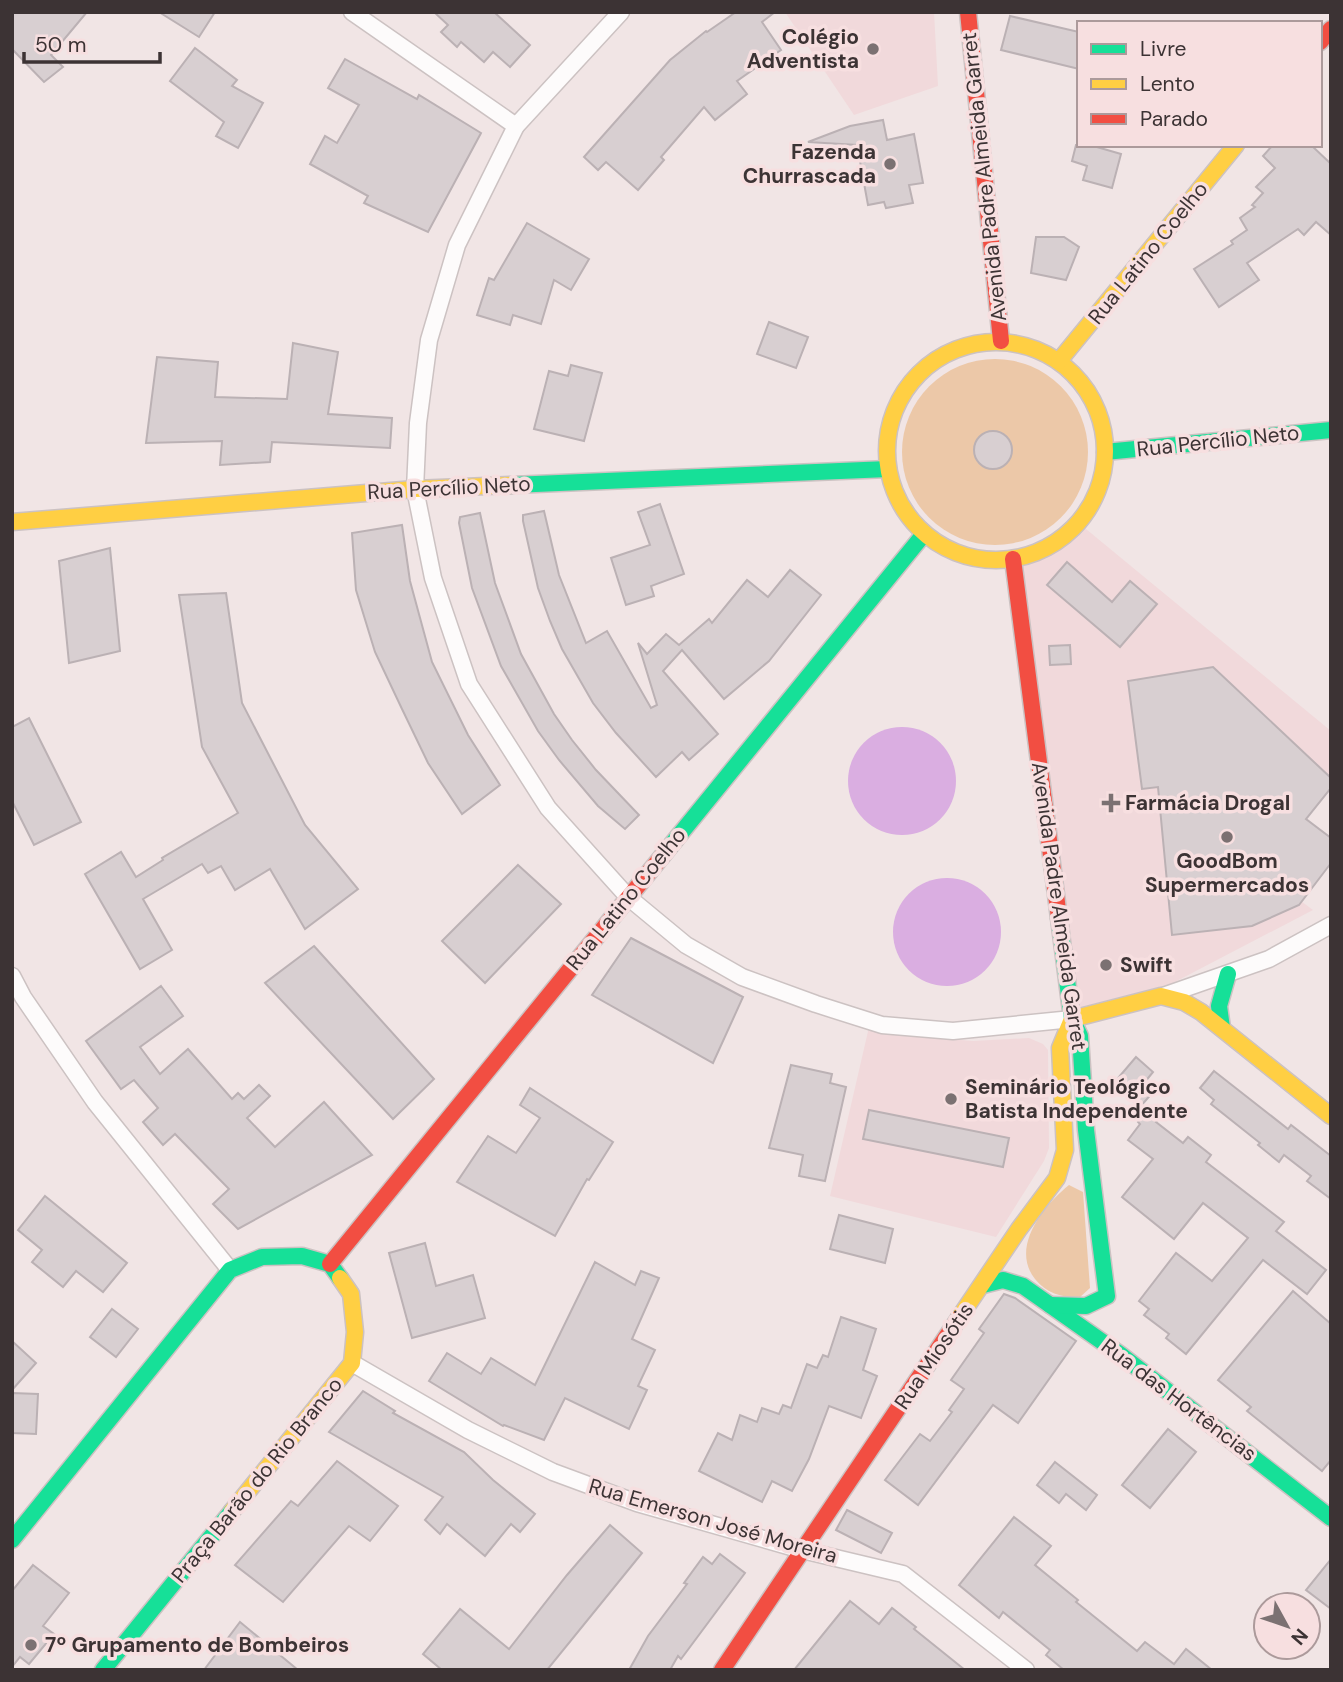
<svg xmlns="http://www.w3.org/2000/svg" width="1343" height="1682" font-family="'DM Sans',sans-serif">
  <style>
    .built { fill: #f1d9db }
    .green { fill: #ecc8a8 }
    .water { fill: #daaee1 }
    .building { fill: #d8cfd1; stroke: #bbb1b4; stroke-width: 2 }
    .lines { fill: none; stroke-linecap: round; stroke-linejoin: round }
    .street-casing { stroke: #ccc2c2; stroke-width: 19 }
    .fast-casing { stroke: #ccc2c2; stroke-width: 19 }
    .slow-casing { stroke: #ccc2c2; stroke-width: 19 }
    .jam-casing { stroke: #ccc2c2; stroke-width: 19 }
    .street { stroke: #fdfbfb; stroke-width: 16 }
    .fast { stroke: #16e098; stroke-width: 16 }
    .slow { stroke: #ffcf43; stroke-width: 16 }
    .jam { stroke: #f24e42; stroke-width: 16 }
    .poi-dot { fill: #7b7172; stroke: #f7dfe0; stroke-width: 2.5 }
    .labels { text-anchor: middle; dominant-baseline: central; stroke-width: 7; stroke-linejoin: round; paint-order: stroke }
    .poi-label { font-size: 21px; font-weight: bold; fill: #3c3334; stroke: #f7dfe0; text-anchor: start }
    .street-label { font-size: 21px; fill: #3c3334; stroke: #f7dfe0 }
  </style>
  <rect width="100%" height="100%" fill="#f1e5e5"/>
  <g class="built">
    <path d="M785 12H934L938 86 854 115Z"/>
    <path d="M1086 529 1331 731V788L1262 872 1313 910 1171 984 1077 1008 1017 564 1040 557Z"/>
    <path d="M869 1027 924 1037 973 1041 1029 1038 1043 1044 1048 1050 1049 1148 1044 1161 996 1237 830 1196Z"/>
  </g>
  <g class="green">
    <circle cx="995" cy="452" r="93"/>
    <path d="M1069 1185 1083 1192 1090 1288 1079 1298C1061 1297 1046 1293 1035 1279 1010 1248 1043 1206 1069 1185Z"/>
  </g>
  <g class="water">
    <circle cx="902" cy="781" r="54"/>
    <circle cx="947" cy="932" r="54"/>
  </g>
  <g class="building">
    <path d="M12 12H87L51 55 63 67 44 82 12 49Z"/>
    <path d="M159 12H215L199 37Z"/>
    <path d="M434 12H494L530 45 510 67 493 52 484 62 461 42 457 47 441 32 448 25Z"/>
    <path d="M736 12H775L762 22 781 50 737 81 747 94 715 120 704 107 661 157 664 160 638 190 606 162 598 170 584 157 670 60 706 31 707 32Z"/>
    <path d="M1010 16 1079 32V69L1001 50Z"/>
    <path d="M195 48 237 80 232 86 263 103 238 148 216 136 224 122 170 81Z"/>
    <path d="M345 59 417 99 419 95 481 133 428 232 364 203 368 196 310 164 325 136 337 143 359 105 328 88Z"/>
    <path d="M883 120 887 140 914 134 923 183 909 185 913 203 886 208 884 202 868 205 857 145 808 142 850 126Z"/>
    <path d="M1076 145H1090L1121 154 1112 188 1083 180 1087 166 1072 161Z"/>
    <path d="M1273 145H1311L1331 164V235L1316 222 1304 235 1298 229 1247 263 1259 280 1219 307 1194 269 1233 244 1231 241 1247 230 1240 218 1255 207 1252 205 1263 193 1256 187 1275 168 1263 156Z"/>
    <path d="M527 223 589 259 571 290 554 280 541 324 513 315 510 325 477 315 489 278 494 280Z"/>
    <path d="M1036 237H1064L1079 247 1066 280 1031 273Z"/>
    <path d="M769 322 808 337 796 368 757 354Z"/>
    <path d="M293 343 338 352 328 414 392 418 390 448 272 442 270 462 220 465 222 441 146 443 157 357 218 362 215 397 287 399Z"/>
    <path d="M571 365 602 373 584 441 534 429 549 371 568 376Z"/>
    <circle cx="993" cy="450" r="19"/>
    <path d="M660 504 684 574 651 586 654 596 626 605 611 558 650 545 638 512Z"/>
    <path d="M544 511 559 575 586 643 607 631 651 708 657 705 638 643 647 654 666 634 679 645 709 619 712 623 747 580 768 597 790 570 821 595 769 661 724 699 682 650 663 671 718 734 689 760 682 752 656 777 616 733 593 703 562 649 550 621 538 588 523 521V515Z"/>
    <path d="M480 513 495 583 521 654 554 714 572 740 596 770 639 815 625 829 598 806 559 760 538 731 501 666 472 588 459 523 460 517Z"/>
    <path d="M402 525 410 581 432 662 468 735 500 785 462 814 428 763 402 709 375 652 356 590 352 533Z"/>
    <path d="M110 548 120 651 69 663 59 561Z"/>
    <path d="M1067 562 1112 602 1130 581 1157 604 1120 647 1047 585Z"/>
    <path d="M226 593 242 703 305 825 358 889 305 929 270 869 235 890 221 866 208 873 202 864 143 899 172 950 140 969 85 874 121 852 136 877 163 860 162 858 238 813 202 747 179 595Z"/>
    <path d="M1070 645 1071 664 1050 665 1049 646Z"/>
    <path d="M1213 667 1331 778V788L1306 819 1331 838V863L1299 905 1252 926 1172 935 1158 787 1142 789 1128 681Z"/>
    <path d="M29 718 81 822 34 845 12 801V727Z"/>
    <path d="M518 865 561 904 485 983 442 941Z"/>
    <path d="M631 938 743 997 713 1063 592 995Z"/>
    <path d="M314 946 434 1079 393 1119 265 983Z"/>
    <path d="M161 986 183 1016 140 1047 160 1074 188 1049 232 1099 238 1093 244 1099 259 1085 270 1096 247 1118 275 1147 324 1102 372 1155 238 1229 213 1204 229 1189 175 1134 163 1145 143 1122 158 1108 134 1080 121 1089 86 1041Z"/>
    <path d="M1136 1057 1153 1072 1144 1083 1154 1091 1140 1107 1113 1084Z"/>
    <path d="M791 1065 832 1074 830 1083 846 1087 825 1181 799 1176 803 1155 769 1148Z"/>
    <path d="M1214 1071 1288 1129 1291 1125 1331 1156V1199L1307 1181 1311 1176 1284 1155 1279 1162 1258 1145 1260 1143 1211 1104 1214 1100 1200 1088Z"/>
    <path d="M530 1088 613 1142 589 1180 587 1179 555 1236 457 1182 488 1136 516 1153 540 1118 520 1105Z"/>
    <path d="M1150 1106 1161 1115 1156 1122 1183 1143 1188 1137 1211 1155 1206 1162 1284 1222 1276 1231 1326 1270 1307 1294 1263 1260 1186 1354 1166 1338 1169 1334 1144 1315 1149 1309 1139 1301 1176 1253 1212 1281 1248 1238 1203 1203 1174 1239 1122 1197 1153 1159 1128 1140 1140 1124 1138 1122Z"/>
    <path d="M869 1110 1009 1138 1003 1167 863 1139Z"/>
    <path d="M45 1196 127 1263 103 1292 76 1271 63 1287 32 1262 42 1250 18 1230Z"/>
    <path d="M839 1215 893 1229 885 1263 830 1249Z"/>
    <path d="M425 1243 436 1286 473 1275 485 1318 412 1338 389 1253Z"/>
    <path d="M595 1262 635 1285 641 1271 659 1278 632 1339 655 1350 638 1386 647 1390 629 1429 565 1398 544 1440 504 1425 503 1426 429 1381 447 1353 481 1374 491 1358 535 1385Z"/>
    <path d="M1293 1291 1331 1324V1460L1322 1471 1247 1411 1251 1407 1218 1380Z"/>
    <path d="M1004 1294 1015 1298 1076 1341 1018 1423 993 1405 918 1505 885 1480 920 1434 930 1441 952 1412 949 1410 964 1389 951 1380 984 1333 979 1329Z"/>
    <path d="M112 1309 138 1329 116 1357 90 1337Z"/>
    <path d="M841 1317 876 1329 863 1370 877 1376 861 1418 829 1406 809 1459 792 1491 772 1481 762 1502 699 1471 718 1433 732 1440 740 1415 757 1422 762 1408 779 1414 783 1405 791 1408 807 1364 817 1368 823 1355 828 1357Z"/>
    <path d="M12 1341 36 1363 12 1390Z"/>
    <path d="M363 1391 395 1411 393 1413 464 1452 493 1480 535 1514 520 1532 511 1524 485 1556 447 1524 440 1534 425 1520 443 1497 329 1432Z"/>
    <path d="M12 1393 38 1394 36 1434 12 1433Z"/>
    <path d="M1168 1429 1196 1452 1150 1508 1122 1485Z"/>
    <path d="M337 1461 398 1506 370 1541 349 1526 283 1602 235 1565 291 1501 298 1506Z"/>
    <path d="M1055 1462 1097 1495 1086 1510 1066 1494 1059 1503 1037 1485Z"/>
    <path d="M847 1510 892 1533 881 1553 836 1530Z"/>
    <path d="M1014 1517 1051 1546 1035 1565 1078 1600 1076 1602 1137 1651 1145 1642 1174 1664 1186 1649 1212 1670H1064L1046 1655 1050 1650 1003 1612 999 1618 959 1585Z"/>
    <path d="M610 1525 642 1553 547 1670H442L423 1654 460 1609 509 1649 567 1575Z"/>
    <path d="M720 1554 745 1573 681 1659 678 1656 670 1670H629L648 1636 687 1584 684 1583 703 1557 712 1564Z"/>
    <path d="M1331 1559V1609L1306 1590Z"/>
    <path d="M33 1565 69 1593 43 1626 54 1634 29 1664 20 1657 12 1667V1591Z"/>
    <path d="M850 1601 879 1624 892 1608 916 1627 914 1629 965 1670H794Z"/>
    <path d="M240 1622 298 1670H204Z"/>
  </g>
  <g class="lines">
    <defs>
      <g id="street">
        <path d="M352 12 516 126"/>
        <path d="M621 12 516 126 457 245 429 340 418 423 415 489 433 578 469 684 548 808 628 897 686 945 742 977 816 1004 882 1025 953 1031 1072 1019"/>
        <path d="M12 976 23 997 95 1102 230 1270"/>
        <path d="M1163 996 1269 959 1331 925"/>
        <path d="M352 1363 468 1430 553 1472 637 1503 802 1550 903 1574 1026 1670"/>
      </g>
      <g id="fast">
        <path d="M1105 452 1331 430"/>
        <path d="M512 485 888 469"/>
        <path d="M668 849 924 534"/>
        <path d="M1222 1028 1219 1006 1228 974"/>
        <path d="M983 1285 1003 1280 1023 1286 1121 1355 1331 1518"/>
        <path d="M1050 1305 1086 1306 1107 1296 1086 1130 1080 1036 1072 1019 1059 918"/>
        <path d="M12 1540 230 1270 262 1257 302 1256 330 1264 340 1278"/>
        <path d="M103 1670 232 1511"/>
      </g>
      <g id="slow">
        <circle cx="996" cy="451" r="109"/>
        <path d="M1059 361 1236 145"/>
        <path d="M12 522 415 489 512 485"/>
        <path d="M1072 1019 1161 996 1184 1002 1201 1012 1331 1116"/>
        <path d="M959 1318 1019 1229 1057 1178 1065 1150 1060 1048 1072 1019"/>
        <path d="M232 1511 352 1363 355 1332 351 1294 340 1278"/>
      </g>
      <g id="jam">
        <path d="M968 12 1001 341"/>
        <path d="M1320 42 1331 29"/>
        <path d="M1013 559 1059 918"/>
        <path d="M330 1264 668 849"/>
        <path d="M722 1670 959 1318"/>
      </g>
    </defs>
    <use href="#street" class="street-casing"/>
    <use href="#fast" class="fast-casing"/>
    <use href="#slow" class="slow-casing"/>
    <use href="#jam" class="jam-casing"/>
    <use href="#street" class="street"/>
    <use href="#fast" class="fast"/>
    <use href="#slow" class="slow"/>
    <use href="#jam" class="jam"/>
  </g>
  <g class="poi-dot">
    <circle cx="873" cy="49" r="7"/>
    <circle cx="890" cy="164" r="7"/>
    <path d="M1107.5 792.5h7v7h7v7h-7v7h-7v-7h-7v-7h7z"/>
    <circle cx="1227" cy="837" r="7"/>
    <circle cx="1106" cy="965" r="7"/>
    <circle cx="951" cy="1099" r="7"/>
    <circle cx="31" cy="1645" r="7"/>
  </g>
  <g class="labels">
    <g class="poi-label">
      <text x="859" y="37" text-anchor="end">Colégio<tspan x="859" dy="24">Adventista</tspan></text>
      <text x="876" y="152" text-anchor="end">Fazenda<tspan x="876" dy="24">Churrascada</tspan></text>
      <text x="1125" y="803">Farmácia Drogal</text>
      <text x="1227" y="861" text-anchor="middle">GoodBom<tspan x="1227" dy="24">Supermercados</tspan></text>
      <text x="1120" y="965">Swift</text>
      <text x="965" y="1087">Seminário Teológico<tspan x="965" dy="24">Batista Independente</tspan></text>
      <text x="45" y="1645">7º Grupamento de Bombeiros</text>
    </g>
    <g class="street-label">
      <text transform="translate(984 177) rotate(-96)">Avenida Padre Almeida Garret</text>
      <text transform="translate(1148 253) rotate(-51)">Rua Latino Coelho</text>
      <text transform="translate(1218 441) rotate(-6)">Rua Percílio Neto</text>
      <text transform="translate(449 488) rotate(-3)">Rua Percílio Neto</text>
      <text transform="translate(626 899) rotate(-51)">Rua Latino Coelho</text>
      <text transform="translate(1059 906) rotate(82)">Avenida Padre Almeida Garret</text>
      <text transform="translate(934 1356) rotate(-56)">Rua Miosótis</text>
      <text transform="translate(1179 1400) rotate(37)">Rua das Hortências</text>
      <text transform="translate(257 1480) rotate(-51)">Praça Barão do Rio Branco</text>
      <text transform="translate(713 1521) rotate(16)">Rua Emerson José Moreira</text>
    </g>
  </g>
  <rect width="1343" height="1682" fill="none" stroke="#3c3334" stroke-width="28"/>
  <rect x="1077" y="21" width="245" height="126" fill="#f7dfe0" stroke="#ac9a9b" stroke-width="2"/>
  <rect x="1091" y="44" width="35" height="10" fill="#16e098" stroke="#ac9a9b" stroke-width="2"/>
  <text x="1140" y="56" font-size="21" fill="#3c3334">Livre</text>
  <rect x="1091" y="79" width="35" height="10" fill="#ffcf43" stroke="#ac9a9b" stroke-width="2"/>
  <text x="1140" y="91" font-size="21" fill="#3c3334">Lento</text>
  <rect x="1091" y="114" width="35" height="10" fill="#f24e42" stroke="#ac9a9b" stroke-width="2"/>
  <text x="1140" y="126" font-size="21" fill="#3c3334">Parado</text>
  <g transform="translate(1287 1626) rotate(130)"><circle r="33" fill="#f7dfe0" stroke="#ac9a9b" stroke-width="2"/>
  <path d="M0-5L12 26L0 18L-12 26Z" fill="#7b7172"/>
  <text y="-10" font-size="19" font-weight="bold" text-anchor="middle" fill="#3c3334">N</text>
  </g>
  <path d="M24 52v10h136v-10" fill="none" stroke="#3c3334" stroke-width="3.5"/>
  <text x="35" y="52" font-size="21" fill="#3c3334" stroke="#f7dfe0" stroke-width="5" paint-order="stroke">50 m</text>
</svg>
